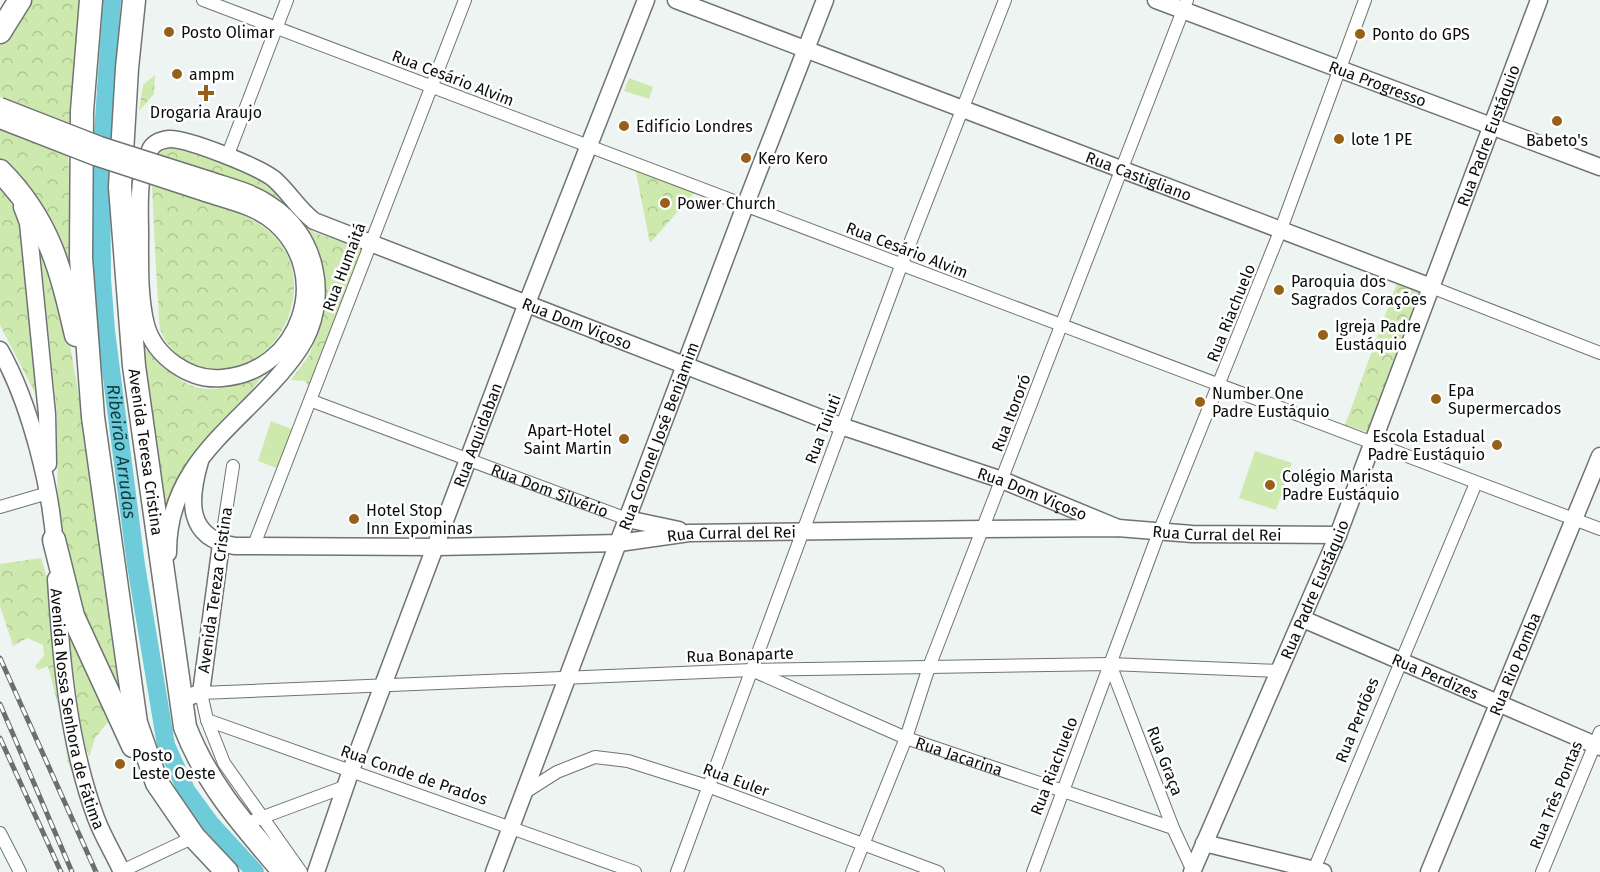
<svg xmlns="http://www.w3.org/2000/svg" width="1600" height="872" font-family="'Fira Sans',sans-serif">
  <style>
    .park { fill: url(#park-crowns) }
    .garden { fill: #cde9ad }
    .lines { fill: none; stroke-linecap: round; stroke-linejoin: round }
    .river { stroke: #6ecbda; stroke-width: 18 }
    .street-casing { stroke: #6f7472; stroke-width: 14 }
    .secondary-casing { stroke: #6f7472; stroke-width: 19 }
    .highway-casing { stroke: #6f7472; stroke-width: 25 }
    .street { stroke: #fff; stroke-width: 12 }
    .secondary { stroke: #fff; stroke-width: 16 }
    .highway { stroke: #fff; stroke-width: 22 }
    .rail-casing { stroke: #6b706e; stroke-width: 5 }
    .rail { stroke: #fff; stroke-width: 3; stroke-dasharray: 9; stroke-linecap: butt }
    .secondary-bridge-casing { stroke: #6f7472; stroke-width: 19; stroke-linecap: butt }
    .secondary-bridge { stroke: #fff; stroke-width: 16 }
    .poi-dot { fill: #976019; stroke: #fff; stroke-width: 2 }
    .labels { text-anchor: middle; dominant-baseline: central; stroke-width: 5; stroke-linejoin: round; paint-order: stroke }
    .poi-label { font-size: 16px; fill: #0b0d0c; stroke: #fff; text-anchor: start }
    .street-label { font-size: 16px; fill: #0b0d0c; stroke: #fff }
    .water-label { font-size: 18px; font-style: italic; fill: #103c43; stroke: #fff }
  </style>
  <defs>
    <pattern id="park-crowns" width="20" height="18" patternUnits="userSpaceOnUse" patternTransform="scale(1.5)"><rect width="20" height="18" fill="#cde9ad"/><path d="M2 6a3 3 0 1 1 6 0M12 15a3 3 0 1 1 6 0" fill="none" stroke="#afc794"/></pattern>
  </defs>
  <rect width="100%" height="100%" fill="#edf4f1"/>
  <g class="park">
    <path d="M28 0H79L73 124 0 97V45Z"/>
    <path d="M155 75 154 94 139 111 143 85Z"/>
    <path d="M0 128 68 156 74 255 69 272 0 163Z"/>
    <path d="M180 146 231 165 271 186 313 232 365 250 312 391 305 381 291 380 310 354 323 314 321 279 305 239 153 157 168 148Z"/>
    <path d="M633 157 703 183 650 243Z"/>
    <path d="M0 184 23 224 37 397 0 325Z"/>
    <path d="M152 186C190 198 243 206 273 235 310 271 295 335 253 360 221 379 174 367 161 331 158 322 159 309 158 299 155 262 154 224 152 186Z"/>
    <path d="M38 228 58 275 77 385 102 550 121 649 117 697 107 683 58 540 57 414Z"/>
    <path d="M1397 283 1423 293 1370 433 1345 425Z"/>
    <path d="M138 335C180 393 208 406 271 366L177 482 162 513Z"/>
    <path d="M41 558C52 589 55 622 56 655L118 872H112L68 763 62 721 48 666 38 670 35 666 44 656 43 645 27 638 13 646 0 606V564Z"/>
    <path d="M68 629 108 722 95 738 89 757 82 736Z"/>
  </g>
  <g class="garden">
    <path d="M629 78 653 87 649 99 624 91Z"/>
    <path d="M271 421 294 430 279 469 258 461Z"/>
    <path d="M1255 451 1292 463 1276 510 1239 498Z"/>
  </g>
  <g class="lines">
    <path class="river" id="s1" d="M112 0 101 164 102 279 106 331 136 565 166 745 186 790 210 823 255 872"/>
    <defs>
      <g id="street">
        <path d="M203 0 1600 529"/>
        <path d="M227 157 287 0"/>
        <path d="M1431 287 1600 353"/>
        <path id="s2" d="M312 401 627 519"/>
        <path d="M0 507 48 493"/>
        <path d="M221 544 233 466"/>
        <path d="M254 545 465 0"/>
        <path d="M1110 664 1173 828 1192 869"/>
        <path id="s3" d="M756 672 906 738 1173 828"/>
        <path d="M207 720 224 763 301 872"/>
        <path d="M524 793 557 772 595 757 628 761 710 787 938 872"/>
        <path d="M255 820 344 787"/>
        <path d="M0 833 20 872"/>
        <path d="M122 871 194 837"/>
        <path d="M635 872 207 720 201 693 752 670 929 667 1110 664 1279 671"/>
        <path d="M677 872 901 266 1005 0"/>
        <path d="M852 872 906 738 929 667 1187 0"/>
        <path d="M1033 872 1159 532 1281 229 1365 0"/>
        <path d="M1313 872 1476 483"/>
        <path d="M1542 872 1600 732"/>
      </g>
      <g id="secondary">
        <path id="s4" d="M676 0 1431 287"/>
        <path id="s5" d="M1156 0 1600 167"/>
        <path id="s6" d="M205 193C229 201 256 206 275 223 334 275 300 372 222 378 190 381 155 357 146 325 139 297 140 264 140 235 140 207 137 176 150 150 153 143 161 140 169 139 187 138 259 167 274 179 289 192 298 209 314 221L841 426 1002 480 1118 528"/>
        <path d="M22 207 28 223 47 414 48 464"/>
        <path d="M0 350C30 403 52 490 55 550"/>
        <path id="s7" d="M200 461C189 499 185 538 235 546L436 547 619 543 689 533 983 529 1118 528 1192 534 1338 535"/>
        <path d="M627 519 679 530"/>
        <path d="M168 553C167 455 253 419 300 348 331 301 318 234 269 204 252 192 230 187 210 180"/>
        <path id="s8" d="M56 579C61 659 68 742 96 818 103 837 114 854 122 872"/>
        <path id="s9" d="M1303 619 1600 747"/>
        <path d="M181 699 201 693 221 544"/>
        <path d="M1204 843 1323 872"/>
        <path id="s10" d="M316 872 351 770 527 303 646 0"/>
        <path id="s11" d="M494 872 745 206 825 0"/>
        <path id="s12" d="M1192 872 1338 535 1539 0"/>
        <path id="s13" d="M1429 872 1600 456"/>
      </g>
      <g id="highway">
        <path d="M91 0 82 111 81 258 93 417 136 723 157 783 194 837 227 872"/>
        <path id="s14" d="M134 0 127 68 120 187 134 366 185 727C208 786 244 825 284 872"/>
        <path d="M0 32 20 0"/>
        <path d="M0 171C49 220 61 270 76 335"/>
        <path d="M54 540 73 616 133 746"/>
      </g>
    </defs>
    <use href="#street" class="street-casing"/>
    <use href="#secondary" class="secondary-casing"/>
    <use href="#highway" class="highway-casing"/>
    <use href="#street" class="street"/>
    <use href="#secondary" class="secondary"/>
    <use href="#highway" class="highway"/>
    <defs>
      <g id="rail">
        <path d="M0 658 96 872"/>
        <path d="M0 704 72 872"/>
        <path d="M0 738 61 872"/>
      </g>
    </defs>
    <use href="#rail" class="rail-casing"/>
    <use href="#rail" class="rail"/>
    <defs>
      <g id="secondary-bridge">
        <path d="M0 106 100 145 210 180"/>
        <path d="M0 120 95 157 205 193"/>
      </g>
    </defs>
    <use href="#secondary-bridge" class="secondary-bridge-casing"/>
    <use href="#secondary-bridge" class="secondary-bridge"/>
  </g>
  <g class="poi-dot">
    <circle cx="169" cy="32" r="6"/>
    <circle cx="1360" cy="34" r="6"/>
    <circle cx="177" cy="74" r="6"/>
    <path d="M203 84h6v6h6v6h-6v6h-6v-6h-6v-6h6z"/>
    <circle cx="1557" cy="121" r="6"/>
    <circle cx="624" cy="126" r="6"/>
    <circle cx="1339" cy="139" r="6"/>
    <circle cx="746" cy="158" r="6"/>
    <circle cx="665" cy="203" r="6"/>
    <circle cx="1279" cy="290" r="6"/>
    <circle cx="1323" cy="335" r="6"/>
    <circle cx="1436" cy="399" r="6"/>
    <circle cx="1200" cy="402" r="6"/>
    <circle cx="624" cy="439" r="6"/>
    <circle cx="1497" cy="445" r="6"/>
    <circle cx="1270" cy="485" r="6"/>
    <circle cx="354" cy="519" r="6"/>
    <circle cx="120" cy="764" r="6"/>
  </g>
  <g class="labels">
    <g class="poi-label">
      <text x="181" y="32">Posto Olimar</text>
      <text x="1372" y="34">Ponto do GPS</text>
      <text x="189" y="74">ampm</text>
      <text x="206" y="112" text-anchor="middle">Drogaria Araujo</text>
      <text x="636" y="126">Edifício Londres</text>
      <text x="1351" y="139">lote 1 PE</text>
      <text x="1557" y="140" text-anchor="middle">Babeto's</text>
      <text x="758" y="158">Kero Kero</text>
      <text x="677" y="203">Power Church</text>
      <text x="1291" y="281">Paroquia dos<tspan x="1291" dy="18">Sagrados Corações</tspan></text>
      <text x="1335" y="326">Igreja Padre<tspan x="1335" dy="18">Eustáquio</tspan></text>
      <text x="1448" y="390">Epa<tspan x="1448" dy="18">Supermercados</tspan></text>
      <text x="1212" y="393">Number One<tspan x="1212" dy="18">Padre Eustáquio</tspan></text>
      <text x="612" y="430" text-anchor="end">Apart-Hotel<tspan x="612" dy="18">Saint Martin</tspan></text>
      <text x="1485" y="436" text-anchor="end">Escola Estadual<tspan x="1485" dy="18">Padre Eustáquio</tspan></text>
      <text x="1282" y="476">Colégio Marista<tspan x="1282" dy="18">Padre Eustáquio</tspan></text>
      <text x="366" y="510">Hotel Stop<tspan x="366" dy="18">Inn Expominas</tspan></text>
      <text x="132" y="755">Posto<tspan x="132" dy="18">Leste Oeste</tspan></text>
    </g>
    <g class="street-label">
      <text transform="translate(453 78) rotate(21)">Rua Cesário Alvim</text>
      <text stroke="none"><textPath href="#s5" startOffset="237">Rua Progresso</textPath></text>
      <text stroke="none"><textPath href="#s12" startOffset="794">Rua Padre Eustáquio</textPath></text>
      <text stroke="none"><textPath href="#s4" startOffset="495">Rua Castigliano</textPath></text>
      <text transform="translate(907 250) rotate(21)">Rua Cesário Alvim</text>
      <text transform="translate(344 267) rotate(-69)">Rua Humaitá</text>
      <text transform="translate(1231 313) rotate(-68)">Rua Riachuelo</text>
      <text stroke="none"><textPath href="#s6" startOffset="1038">Rua Dom Viçoso</textPath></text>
      <text transform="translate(1011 413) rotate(-69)">Rua Itororó</text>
      <text transform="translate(823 429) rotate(-69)">Rua Tuiuti</text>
      <text stroke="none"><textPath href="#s10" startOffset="466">Rua Aquidaban</textPath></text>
      <text stroke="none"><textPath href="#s11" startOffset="466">Rua Coronel José Benjamim</textPath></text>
      <text stroke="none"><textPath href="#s14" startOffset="454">Avenida Teresa Cristina</textPath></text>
      <text stroke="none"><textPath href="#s2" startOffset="254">Rua Dom Silvério</textPath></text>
      <text stroke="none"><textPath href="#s6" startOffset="1524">Rua Dom Viçoso</textPath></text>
      <text stroke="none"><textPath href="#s7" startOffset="1092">Rua Curral del Rei</textPath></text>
      <text stroke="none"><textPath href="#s7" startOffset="606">Rua Curral del Rei</textPath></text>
      <text transform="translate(215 590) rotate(-82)">Avenida Tereza Cristina</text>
      <text stroke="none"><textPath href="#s12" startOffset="308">Rua Padre Eustáquio</textPath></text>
      <text transform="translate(740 655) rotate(-2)">Rua Bonaparte</text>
      <text stroke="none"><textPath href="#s13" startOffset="225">Rua Rio Pomba</textPath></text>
      <text stroke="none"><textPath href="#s9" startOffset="144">Rua Perdizes</textPath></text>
      <text stroke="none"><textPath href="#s8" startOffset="132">Avenida Nossa Senhora de Fátima</textPath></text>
      <text transform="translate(1357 720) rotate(-68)">Rua Perdões</text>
      <text stroke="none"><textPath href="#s3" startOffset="220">Rua Jacarina</textPath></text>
      <text transform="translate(1165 761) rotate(69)">Rua Graça</text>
      <text transform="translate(1054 766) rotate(-69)">Rua Riachuelo</text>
      <text transform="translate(414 775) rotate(19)">Rua Conde de Prados</text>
      <text transform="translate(736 780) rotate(20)">Rua Euler</text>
      <text transform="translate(1556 795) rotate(-68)">Rua Três Pontas</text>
    </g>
    <g class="water-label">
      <text stroke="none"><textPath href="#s1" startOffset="453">Ribeirão Arrudas</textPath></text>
    </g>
  </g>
</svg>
